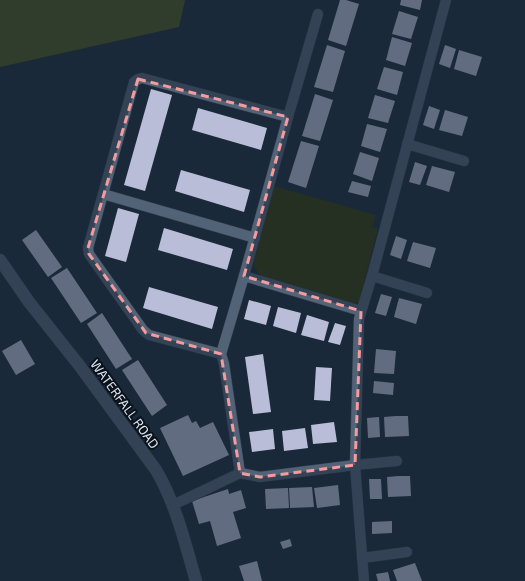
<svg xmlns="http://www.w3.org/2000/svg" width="525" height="581" font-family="'Exo 2',sans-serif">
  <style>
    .green { fill: #333706 }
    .forest { fill: #4c521c }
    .building { fill: #babdd7 }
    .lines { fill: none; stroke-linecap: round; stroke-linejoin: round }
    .street-casing { stroke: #384452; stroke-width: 11 }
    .secondary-casing { stroke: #384452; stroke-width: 13 }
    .street { stroke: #526377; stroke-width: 10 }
    .secondary { stroke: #526377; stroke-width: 12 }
    .marked { fill: none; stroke: #f49b9f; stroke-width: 3; stroke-dasharray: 8 5; stroke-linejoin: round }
    .labels { text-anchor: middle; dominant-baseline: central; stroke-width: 4; stroke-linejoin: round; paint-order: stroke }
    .street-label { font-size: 13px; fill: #dbe5f1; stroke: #0b1119 }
  </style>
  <rect width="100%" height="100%" fill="#1a293a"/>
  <path class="green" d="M274 186 376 215 372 227 378 228 359 302 354 303 261 276 253 266Z"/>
  <path class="forest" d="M0 0H185L179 27 0 67Z"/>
  <g class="building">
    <path d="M340 0H346L359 4 346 46 328 40Z"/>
    <path d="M401 0H422L420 10 400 5Z"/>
    <path d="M399 11 418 17 411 39 392 34Z"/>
    <path d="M392 37 412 43 405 66 386 60Z"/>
    <path d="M327 45 345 51 333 92 314 87Z"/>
    <path d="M445 45 456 49 450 68 439 64Z"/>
    <path d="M459 50 482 57 476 76 454 69Z"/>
    <path d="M384 67 403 72 397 95 377 89Z"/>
    <path d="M151 89 172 95 145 191 124 185Z"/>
    <path d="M315 94 333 100 320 141 302 136Z"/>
    <path d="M375 95 395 101 388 123 368 118Z"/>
    <path d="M429 106 440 110 434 129 423 125Z"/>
    <path d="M198 108 267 128 261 150 192 130Z"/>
    <path d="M445 110 468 117 462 136 439 130Z"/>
    <path d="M367 124 387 129 380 152 361 146Z"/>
    <path d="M301 141 319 146 306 188 288 182Z"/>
    <path d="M360 152 379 158 372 181 353 174Z"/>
    <path d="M415 162 427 166 420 185 409 182Z"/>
    <path d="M432 166 455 172 449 192 426 185Z"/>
    <path d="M181 170 250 190 244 212 175 191Z"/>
    <path d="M352 181 371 186 368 197 348 192Z"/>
    <path d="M118 208 139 214 126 262 105 256Z"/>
    <path d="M164 228 233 249 227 270 158 250Z"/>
    <path d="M36 230 62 267 48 277 22 240Z"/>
    <path d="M396 236 407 240 401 259 390 255Z"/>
    <path d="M413 242 436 248 430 268 407 261Z"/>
    <path d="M67 268 97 313 81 323 51 278Z"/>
    <path d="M149 287 218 307 212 329 143 308Z"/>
    <path d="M381 294 392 297 386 316 375 313Z"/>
    <path d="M399 298 422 304 416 324 394 317Z"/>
    <path d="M249 300 271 306 266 325 244 319Z"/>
    <path d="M278 307 301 313 296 333 273 326Z"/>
    <path d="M102 313 132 359 116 369 87 324Z"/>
    <path d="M307 315 329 322 324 341 301 335Z"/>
    <path d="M335 323 346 326 340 345 328 342Z"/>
    <path d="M21 340 35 364 16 375 2 351Z"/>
    <path d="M376 349 396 351 394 374 374 373Z"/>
    <path d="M263 354 271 412 253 414 245 357Z"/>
    <path d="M138 360 167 405 152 416 122 370Z"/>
    <path d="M316 367 332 368 330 401 314 400Z"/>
    <path d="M374 381 394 383 393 395 373 393Z"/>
    <path d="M188 415 192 423 196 421 200 428 213 422 229 455 183 476 160 428Z"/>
    <path d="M396 416H408L409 436 385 437 384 417Z"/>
    <path d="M379 417 380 437 368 438 367 418Z"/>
    <path d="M334 422 337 442 313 444 311 425Z"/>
    <path d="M305 428 308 448 284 451 282 431Z"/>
    <path d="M273 429 275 449 252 452 249 432Z"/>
    <path d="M398 476H410L411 496 388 497 387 477Z"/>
    <path d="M369 479H381L382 499H370Z"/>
    <path d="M338 485 340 505 317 508 314 488Z"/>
    <path d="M312 487 314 507 290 508 289 488Z"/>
    <path d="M288 488 289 508 266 509 265 489Z"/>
    <path d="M228 489 229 494 241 490 246 508 233 512 241 538 217 546 210 521 199 524 192 501Z"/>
    <path d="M392 521V533L372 534V522Z"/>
    <path d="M290 539 292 546 283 549 280 542Z"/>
    <path d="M257 561 262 581H244L239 566Z"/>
    <path d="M415 563 422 581H397L393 570Z"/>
    <path d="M388 572 390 581H378L376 574Z"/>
  </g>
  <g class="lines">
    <defs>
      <g id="street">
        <path d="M288 117 318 14"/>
        <path d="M407 144 464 161"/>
        <path d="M103 194 134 82 138 79 142 78 288 117 244 276"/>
        <path d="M372 276 427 293"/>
        <path d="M221 354 149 335 143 330 89 254 88 248 103 194 255 238"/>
        <path d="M397 461 355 465 359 319 372 276 446 0"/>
        <path d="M240 473 224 364 221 354 244 276 361 311"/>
        <path d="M173 505 240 473 260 477 355 465 364 581"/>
        <path d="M362 558 407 552"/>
      </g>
      <path id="secondary" d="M0 260 29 302 79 365 156 470C176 504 185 543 196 581"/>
    </defs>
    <use href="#street" class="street-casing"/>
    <use href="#secondary" class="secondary-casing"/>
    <use href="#street" class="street"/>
    <use href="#secondary" class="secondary"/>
  </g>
  <path d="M0 0H525V581H0ZM138 79 288 117 244 276 361 311 355 465 260 477 240 473 221 354 146 333 89 254 88 248Z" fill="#1a293a" fill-opacity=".55" fill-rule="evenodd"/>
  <path class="marked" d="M138 79 288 117 244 276 361 311 355 465 260 477 240 473 221 354 146 333 89 254 88 248Z"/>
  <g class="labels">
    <g class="street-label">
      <text transform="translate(125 404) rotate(54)">WATERFALL ROAD</text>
    </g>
  </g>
</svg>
